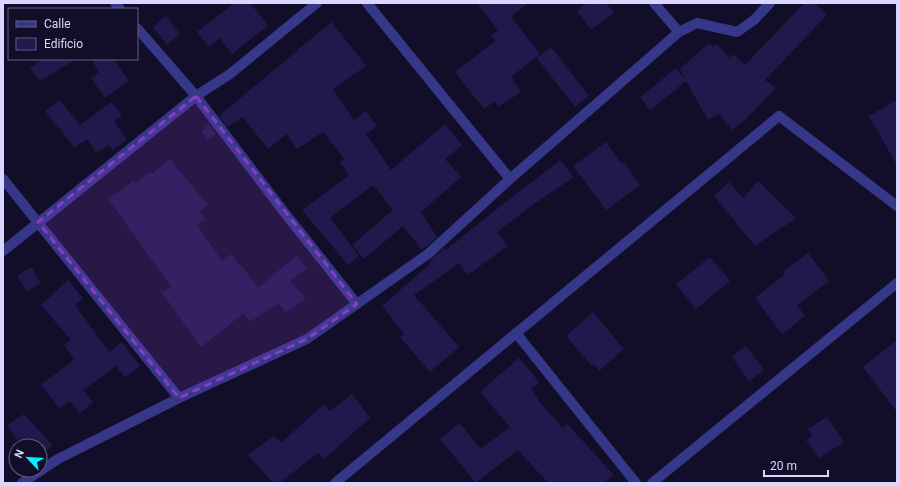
<svg xmlns="http://www.w3.org/2000/svg" width="900" height="486" font-family="Roboto,sans-serif">
  <style>
    .building { fill: #21194b }
    .lines { fill: none; stroke-linecap: round; stroke-linejoin: round }
    .street { stroke: #37378a; stroke-width: 10 }
    .marked { fill: #843dc5; fill-opacity: 0.2; stroke: #843dc5; stroke-width: 3; stroke-dasharray: 8 5; stroke-linejoin: round }
  </style>
  <rect width="100%" height="100%" fill="#120e29"/>
  <g class="building">
    <path d="M234 3H250L268 25 232 54 220 38 209 47 197 32Z"/>
    <path d="M477 3H528L511 17 540 54 511 77 521 92 498 107 495 101 484 109 455 72 495 41 491 36 498 30Z"/>
    <path d="M586 3H606L614 13 591 30 577 11Z"/>
    <path d="M804 3H815L827 15 765 80 776 88 747 118 732 130 719 114 708 120 686 81 650 110 640 97 676 68 686 80 680 69 709 43 713 47 717 44 729 58 733 54 745 65Z"/>
    <path d="M166 16 180 34 167 45 153 27Z"/>
    <path d="M332 22 366 66 333 89 354 120 366 111 377 126 366 134 391 170 445 124 462 145 445 159 461 177 421 212 437 237 422 250 403 226 364 259 352 245 393 210 373 185 330 218 359 256 348 265 302 210 349 175 340 162 344 159 323 132 297 149 287 134 268 149 243 117 227 127 219 116 298 50V49Z"/>
    <path d="M551 47 589 96 575 107 537 58Z"/>
    <path d="M42 59H76L40 81 30 68Z"/>
    <path d="M91 59H113L129 81 105 98 91 78 99 72Z"/>
    <path d="M60 100 80 125 112 102 122 115 114 121 127 140 113 150 109 145 96 153 87 139 74 148 60 128 59 129 45 111Z"/>
    <path d="M897 100V165L869 116Z"/>
    <path d="M209 124 216 134 208 140 201 131Z"/>
    <path d="M606 142 622 164 624 162 640 185 606 210 573 166Z"/>
    <path d="M170 159 208 205 200 211 205 219 197 225 222 261 231 254 240 266 241 265 258 288 297 255 307 268 290 281 306 299 286 312 278 303 250 322 244 313 201 347 162 293 171 286 108 199 133 181 135 183 150 172 152 174Z"/>
    <path d="M560 160 574 177 531 206 497 232 507 246 468 275 459 263 414 295 459 347 430 372 400 337 404 334 382 306 431 263 430 261 444 248 446 250 483 220Z"/>
    <path d="M758 181 796 218 755 246 714 196 729 182 743 198Z"/>
    <path d="M808 253 829 281 797 305 805 316 782 334 755 298 785 274 783 272Z"/>
    <path d="M710 257 730 281 696 309 676 284Z"/>
    <path d="M31 267 41 283 27 292 17 276Z"/>
    <path d="M68 280 83 299 75 305 109 352 122 342 140 366 125 377 116 366 83 390 93 402 80 413 70 401 59 408 41 385 74 360 64 344 71 340 41 305Z"/>
    <path d="M593 312 624 349 599 371 594 364 592 366 566 336Z"/>
    <path d="M897 340V412L863 367Z"/>
    <path d="M746 346 764 370 749 381 732 357Z"/>
    <path d="M519 358 539 382 531 389 541 404 552 417 553 416 562 428 567 424 614 475 604 483H548L518 450 476 483 440 439 459 423 481 449 510 427 480 392Z"/>
    <path d="M352 394 370 418 324 459 318 453 279 483H273L248 455 274 436 281 443 324 404 330 411Z"/>
    <path d="M24 414 52 445 40 456V446H22L7 425Z"/>
    <path d="M827 417 844 442 819 458 806 440 812 436 808 429Z"/>
  </g>
  <g class="lines">
    <g class="street">
      <path d="M115 3 120 9"/>
      <path d="M367 3 510 179"/>
      <path d="M654 3 679 32"/>
      <path d="M137 28 196 96 284 212 357 304"/>
      <path d="M3 179 179 398"/>
      <path d="M3 251 196 96 230 74 317 3"/>
      <path d="M516 333 636 483"/>
      <path d="M22 483 58 459 179 398 307 339 428 254 510 179 679 32 697 23 737 32 754 20 770 3"/>
      <path d="M335 483 779 116 897 206"/>
      <path d="M652 483 897 283"/>
    </g>
  </g>
  <path class="marked" d="M196 96 357 304 307 339 179 398 38 222Z"/>
  <rect width="900" height="486" fill="none" stroke="#d9d6ff" stroke-width="8"/>
  <rect x="8" y="8" width="130" height="52" fill="#120e29" stroke="#625e7f"/>
  <rect x="16" y="21" width="20" height="6" fill="#37378a" stroke="#625e7f"/>
  <text x="44" y="28" font-size="12" fill="#d9d6ff">Calle</text>
  <rect x="16" y="38" width="20" height="12" fill="#21194b" stroke="#625e7f"/>
  <text x="44" y="48" font-size="12" fill="#d9d6ff">Edificio</text>
  <g transform="translate(28 458) rotate(295)"><circle r="19" fill="#120e29" stroke="#625e7f"/>
  <path d="M0-3L7 15L0 10L-7 15Z" fill="#02f0ff"/>
  <text y="-6" font-size="11" font-weight="bold" text-anchor="middle" fill="#d9d6ff">N</text>
  </g>
  <path d="M764 470v6h64v-6" fill="none" stroke="#d9d6ff" stroke-width="2"/>
  <text x="770" y="470" font-size="12" fill="#d9d6ff" stroke="#120e29" stroke-width="3" paint-order="stroke">20 m</text>
</svg>
